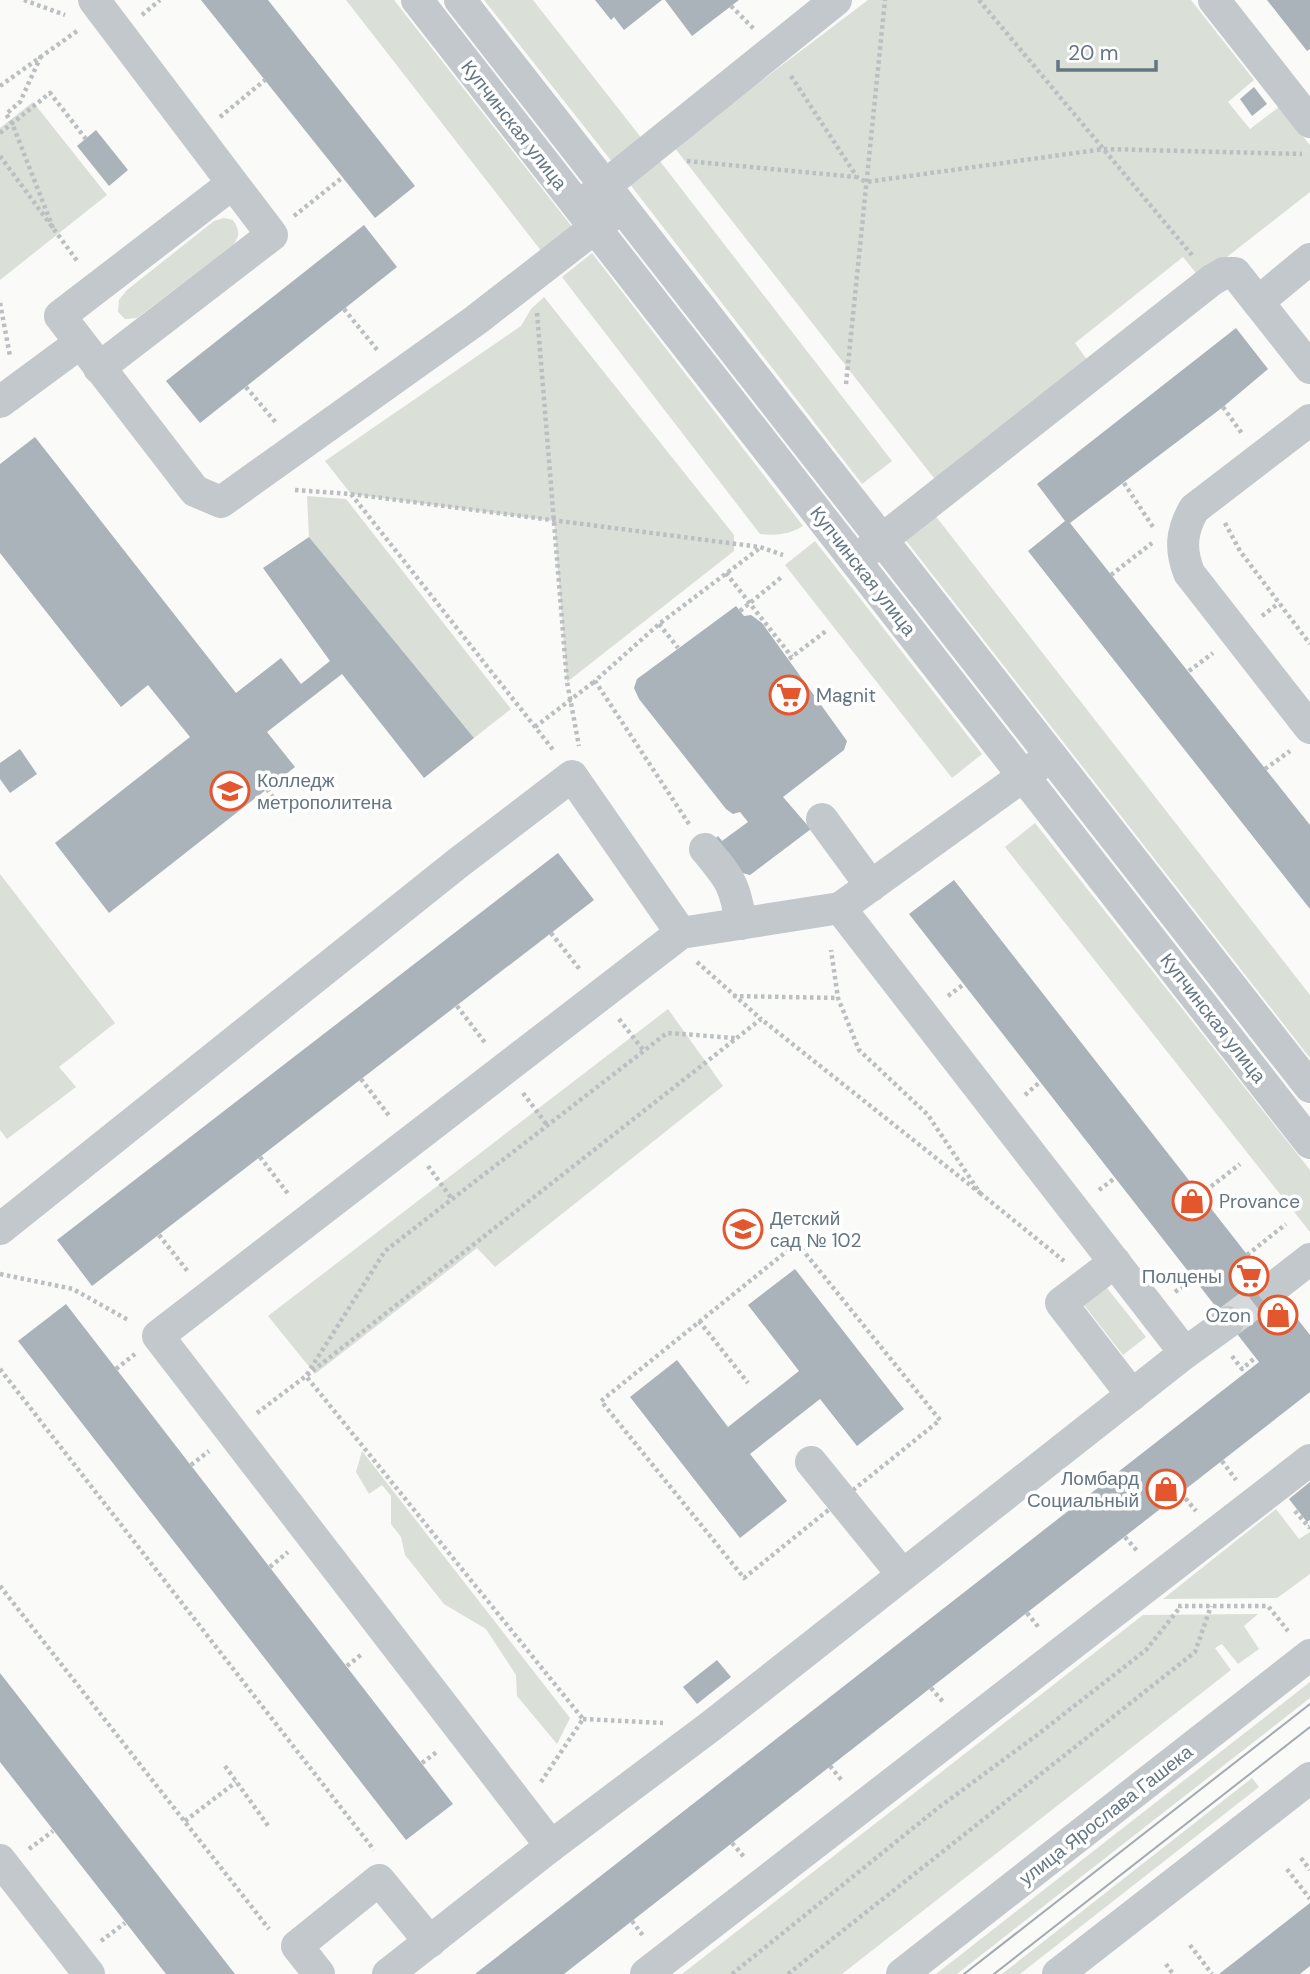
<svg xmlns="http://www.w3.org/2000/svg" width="1310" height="1974" font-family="'DM Sans',sans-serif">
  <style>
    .green { fill: #dadfd7 }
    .building { fill: #aab3b9 }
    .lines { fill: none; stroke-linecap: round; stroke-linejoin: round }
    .minor-tunnel { stroke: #d5d9db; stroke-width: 32; stroke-dasharray: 32 16; stroke-linecap: butt }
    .path { stroke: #bbbfc2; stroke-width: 4.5; stroke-dasharray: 3.5 3.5; stroke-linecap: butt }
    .minor { stroke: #c3c8cc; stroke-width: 32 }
    .tram { stroke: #a2aab0; stroke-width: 2 }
    .labels { text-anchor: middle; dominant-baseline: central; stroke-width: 7; stroke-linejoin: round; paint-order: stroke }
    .street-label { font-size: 19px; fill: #657683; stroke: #fff }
    .poi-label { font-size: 19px; fill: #657683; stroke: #fff; text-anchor: start }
  </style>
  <rect width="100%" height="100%" fill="#fafaf8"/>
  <g class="green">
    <path d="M346 0H394L573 228 542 252Z"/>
    <path d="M484 0H533L643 140 612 162 609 158Z"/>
    <path d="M868 0H1191L1254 80 1228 102 1250 129 1279 107 1310 145V192L1200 278 1183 257 1075 343 1090 364 937 482 674 147Z"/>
    <path d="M33 102 107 195 0 280V128Z"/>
    <path d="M659 160 892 461 862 484 629 183Z"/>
    <path d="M224 218 233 220C240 231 240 235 233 245L137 318 125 319 118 312 119 300 127 290 214 221Z"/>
    <path d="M592 253 803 526C790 534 776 536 760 534L562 277Z"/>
    <path d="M544 297 734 535V551L567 682 554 521 351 494 325 461 521 326 531 309Z"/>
    <path d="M307 496 346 499 511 709 474 738 309 537Z"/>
    <path d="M934 514 1310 995V1058L904 538Z"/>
    <path d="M815 541 982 754 952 778 785 565Z"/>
    <path d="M1035 823 1310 1170V1232L1005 847Z"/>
    <path d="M0 874 115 1023 59 1067 76 1087 7 1139 0 1130Z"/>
    <path d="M668 1009 723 1086 495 1267 477 1248 315 1374 268 1316Z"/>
    <path d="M1107 1288 1146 1337 1123 1355 1084 1305Z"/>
    <path d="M362 1451 570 1718 557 1744 517 1696 516 1675 486 1629 444 1604 405 1555 401 1537 391 1524V1496L382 1485 369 1494 356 1472Z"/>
    <path d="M1276 1509 1299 1539 1310 1532V1574L1277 1598 1163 1599Z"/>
    <path d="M1258 1614 1244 1626 1259 1649 1238 1664 1222 1644 1215 1648 1231 1670 842 1974H682L1143 1615Z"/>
    <path d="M1310 1682V1698L957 1974H936Z"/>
    <path d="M1252 1778 1259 1787 1020 1974H1002Z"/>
  </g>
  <g class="building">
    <path d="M201 0H268L415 186 375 218Z"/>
    <path d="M595 0H662L624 30 614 17 611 20Z"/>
    <path d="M665 0H739L692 36Z"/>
    <path d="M1267 0H1310V49L1307 51Z"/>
    <path d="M1254 87 1267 104 1252 116 1240 99Z"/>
    <path d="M96 130 128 170 109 186 77 146Z"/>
    <path d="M364 225 397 267 200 423 166 381Z"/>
    <path d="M1236 328 1268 369 1223 407 1070 523 1310 825V909L1028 551 1065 521 1037 484Z"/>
    <path d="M35 437 236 693 281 658 301 684 330 661 263 568 309 537 474 738 424 778 342 674 267 732 295 767 109 913 55 843 190 737 148 685 121 707 0 553V464Z"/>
    <path d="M736 606 744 616 751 615 762 623 847 741 844 750 783 797 809 827 812 825 811 829 750 875 742 873 715 839 718 836 722 841 748 822 740 812 733 814 726 809 639 699 634 688 637 679Z"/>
    <path d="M20 749 37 774 10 793 0 779V763Z"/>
    <path d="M558 853 594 900 92 1286 57 1240Z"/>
    <path d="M954 880 1310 1335V1392L564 1974H475L1259 1362 909 914Z"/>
    <path d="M795 1269 904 1409 857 1446 820 1399 750 1454 787 1501 740 1538 630 1397 677 1360 728 1427 799 1371 748 1305Z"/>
    <path d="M66 1304 453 1804 406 1840 18 1341Z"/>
    <path d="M1310 1482V1520L1307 1522 1289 1499Z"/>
    <path d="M717 1660 731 1677 697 1704 683 1687Z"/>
    <path d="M0 1673 235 1974H166L0 1762Z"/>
    <path d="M1310 1903V1966L1300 1974H1219Z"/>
  </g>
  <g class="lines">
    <path class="minor-tunnel" d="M1228 1322 1273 1288"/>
    <g class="path">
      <path d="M24 0 65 15"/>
      <path d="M979 0 1192 255"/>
      <path d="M731 6 754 29"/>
      <path d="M142 15 160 0"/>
      <path d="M41 56 20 102 6 114 12 123 53 228"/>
      <path d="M791 76 857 177 866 182 1104 149 1302 154"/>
      <path d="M0 86 77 31"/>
      <path d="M220 117 265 80"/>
      <path d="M0 133 50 93 86 139"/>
      <path d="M0 156 78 262"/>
      <path d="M687 161 856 177"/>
      <path d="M294 216 343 177"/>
      <path d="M0 303 10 356"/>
      <path d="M344 309 379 352"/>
      <path d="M537 313 567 682 579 746"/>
      <path d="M846 384 885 0"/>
      <path d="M246 387 277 424"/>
      <path d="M1223 407 1243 435"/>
      <path d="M1124 483 1153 527"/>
      <path d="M295 490 351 494 760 547 783 555"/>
      <path d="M351 494 554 751"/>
      <path d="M1225 523 1240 551 1310 644"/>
      <path d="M726 573 792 657"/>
      <path d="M1111 575 1152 543"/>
      <path d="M740 611 783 576"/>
      <path d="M1262 616 1279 603"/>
      <path d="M659 624 678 648"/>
      <path d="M789 659 826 631"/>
      <path d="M1189 671 1213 653"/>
      <path d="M535 727 595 681"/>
      <path d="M1265 769 1290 751"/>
      <path d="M267 789 282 810"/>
      <path d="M689 824 595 681 659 624 760 548"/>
      <path d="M551 933 581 971"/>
      <path d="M697 962 761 1019"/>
      <path d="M733 996 838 998"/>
      <path d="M948 996 964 984"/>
      <path d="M457 1006 486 1044"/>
      <path d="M619 1019 644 1051"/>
      <path d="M361 1079 390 1117"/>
      <path d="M523 1093 547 1125"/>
      <path d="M1025 1095 1040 1082"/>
      <path d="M260 1157 289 1195"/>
      <path d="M428 1166 452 1199"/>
      <path d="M1099 1190 1115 1178"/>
      <path d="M980 1193 1064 1261"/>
      <path d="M1200 1195 1240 1164"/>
      <path d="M159 1235 189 1273"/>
      <path d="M797 1243 940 1420 744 1578 601 1401Z"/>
      <path d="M1247 1255 1286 1224"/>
      <path d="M0 1274 73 1289 130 1321"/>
      <path d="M1175 1292 1194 1278"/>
      <path d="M699 1321 748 1383"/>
      <path d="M1232 1356 1242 1369 1256 1357"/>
      <path d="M0 1369 374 1850"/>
      <path d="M116 1369 135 1354"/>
      <path d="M257 1413 306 1376 385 1251 667 1033 736 1038"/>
      <path d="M1222 1461 1236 1480"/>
      <path d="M191 1465 209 1451"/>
      <path d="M1181 1493 1196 1511"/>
      <path d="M1295 1511 1309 1527 1310 1526"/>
      <path d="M1125 1537 1138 1552"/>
      <path d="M270 1567 288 1552"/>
      <path d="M0 1586 269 1929"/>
      <path d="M1178 1606H1268L1288 1631"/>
      <path d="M1027 1613 1040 1629"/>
      <path d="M347 1666 362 1654"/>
      <path d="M931 1688 944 1703"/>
      <path d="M583 1719 663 1723"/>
      <path d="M422 1763 438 1751"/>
      <path d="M225 1766 269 1827"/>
      <path d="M830 1766 843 1782"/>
      <path d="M541 1782 583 1719 306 1376 761 1019 980 1193 928 1115 859 1050 838 998 831 950"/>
      <path d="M185 1821 236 1782"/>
      <path d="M732 1843 745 1858"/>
      <path d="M29 1849 53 1831"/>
      <path d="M1301 1858 1310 1870"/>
      <path d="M1287 1869 1310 1899"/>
      <path d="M632 1921 644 1937"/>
      <path d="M101 1941 125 1923"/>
      <path d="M1190 1945 1212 1974"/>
      <path d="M1166 1964 1173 1974"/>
      <path d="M732 1974 938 1808 1037 1735 1146 1650 1181 1606"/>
      <path d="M788 1974 1195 1652 1211 1606"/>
    </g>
    <g class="minor">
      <path d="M94 0 272 235 99 368"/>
      <path d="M417 0 1310 1143"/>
      <path d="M460 0 1310 1087"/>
      <path d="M1214 0 1310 122"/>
      <path d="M232 184 60 316 195 491 221 502 476 320 610 216"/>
      <path d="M591 197 836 0"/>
      <path d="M1258 302 1310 259"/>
      <path d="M0 402 80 343"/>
      <path d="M1310 420 1194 509C1181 532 1180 549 1189 573L1310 728"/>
      <path d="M865 553 1212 280 1224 273H1235L1310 368"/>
      <path d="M822 819 871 886"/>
      <path d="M705 849C730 879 735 884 741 924"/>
      <path d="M0 1229 458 863 572 776 681 933"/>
      <path d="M1115 1262 1061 1303 1132 1395"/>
      <path d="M1273 1288 1310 1259"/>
      <path d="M1185 1353 1228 1322"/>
      <path d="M811 1462 902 1574"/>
      <path d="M551 1846 158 1336 681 933 840 908"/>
      <path d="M0 1860 89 1974"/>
      <path d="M319 1974 297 1946 379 1880 430 1942"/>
      <path d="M388 1974 551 1846 711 1726 1185 1353 840 908 1051 756"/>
      <path d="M646 1974 1310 1460"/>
      <path d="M902 1974 1310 1655"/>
      <path d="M1058 1974 1310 1778"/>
    </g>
    <g class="tram">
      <path d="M964 1974 1310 1704"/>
      <path d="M994 1974 1310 1727"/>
    </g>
  </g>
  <defs>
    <symbol id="supermarket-ring" viewBox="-11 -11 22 22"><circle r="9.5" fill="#fff" stroke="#e4572e" stroke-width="1.5"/><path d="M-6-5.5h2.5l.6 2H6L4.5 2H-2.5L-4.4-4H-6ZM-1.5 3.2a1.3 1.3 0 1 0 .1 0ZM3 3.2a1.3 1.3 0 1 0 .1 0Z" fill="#e4572e"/></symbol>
    <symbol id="university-ring" viewBox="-11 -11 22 22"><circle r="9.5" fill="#fff" stroke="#e4572e" stroke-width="1.5"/><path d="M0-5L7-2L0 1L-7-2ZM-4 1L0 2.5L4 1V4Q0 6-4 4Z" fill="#e4572e"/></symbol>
    <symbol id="shop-ring" viewBox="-11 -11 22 22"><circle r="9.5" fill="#fff" stroke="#e4572e" stroke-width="1.5"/><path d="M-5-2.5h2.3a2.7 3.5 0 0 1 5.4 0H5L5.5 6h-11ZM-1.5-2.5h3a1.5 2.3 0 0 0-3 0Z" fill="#e4572e"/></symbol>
    <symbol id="school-ring" viewBox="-11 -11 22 22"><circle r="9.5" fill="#fff" stroke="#e4572e" stroke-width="1.5"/><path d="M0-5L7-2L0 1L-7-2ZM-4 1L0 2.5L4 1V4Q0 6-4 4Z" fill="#e4572e"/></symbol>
  </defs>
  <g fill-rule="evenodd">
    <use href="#supermarket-ring" x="767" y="673" width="44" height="44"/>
    <use href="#university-ring" x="208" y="769" width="44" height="44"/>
    <use href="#shop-ring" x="1170" y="1179" width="44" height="44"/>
    <use href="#school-ring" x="721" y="1207" width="44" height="44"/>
    <use href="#supermarket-ring" x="1227" y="1254" width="44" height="44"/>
    <use href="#shop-ring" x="1256" y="1293" width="44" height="44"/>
    <use href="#shop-ring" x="1144" y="1467" width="44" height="44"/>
  </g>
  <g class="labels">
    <g class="street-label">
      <text transform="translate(514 125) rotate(52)">Купчинская улица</text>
      <text transform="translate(863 571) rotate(52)">Купчинская улица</text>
      <text transform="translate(1213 1018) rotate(52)">Купчинская улица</text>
      <text transform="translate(1106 1815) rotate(-38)">улица Ярослава Гашека</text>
    </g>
    <g class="poi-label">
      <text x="816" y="695">Magnit</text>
      <text x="257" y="780">Колледж<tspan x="257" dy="22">метрополитена</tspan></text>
      <text x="1219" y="1201">Provance</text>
      <text x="770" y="1218">Детский<tspan x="770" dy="22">сад № 102</tspan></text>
      <text x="1222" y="1276" text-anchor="end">Полцены</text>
      <text x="1251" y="1315" text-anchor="end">Ozon</text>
      <text x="1139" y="1478" text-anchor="end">Ломбард<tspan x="1139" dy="22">Социальный</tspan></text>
    </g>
  </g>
  <path d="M1058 60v10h98v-10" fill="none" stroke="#657683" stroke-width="3.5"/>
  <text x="1068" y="60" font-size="21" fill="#657683" stroke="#ffffff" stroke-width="5" paint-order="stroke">20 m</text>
</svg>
